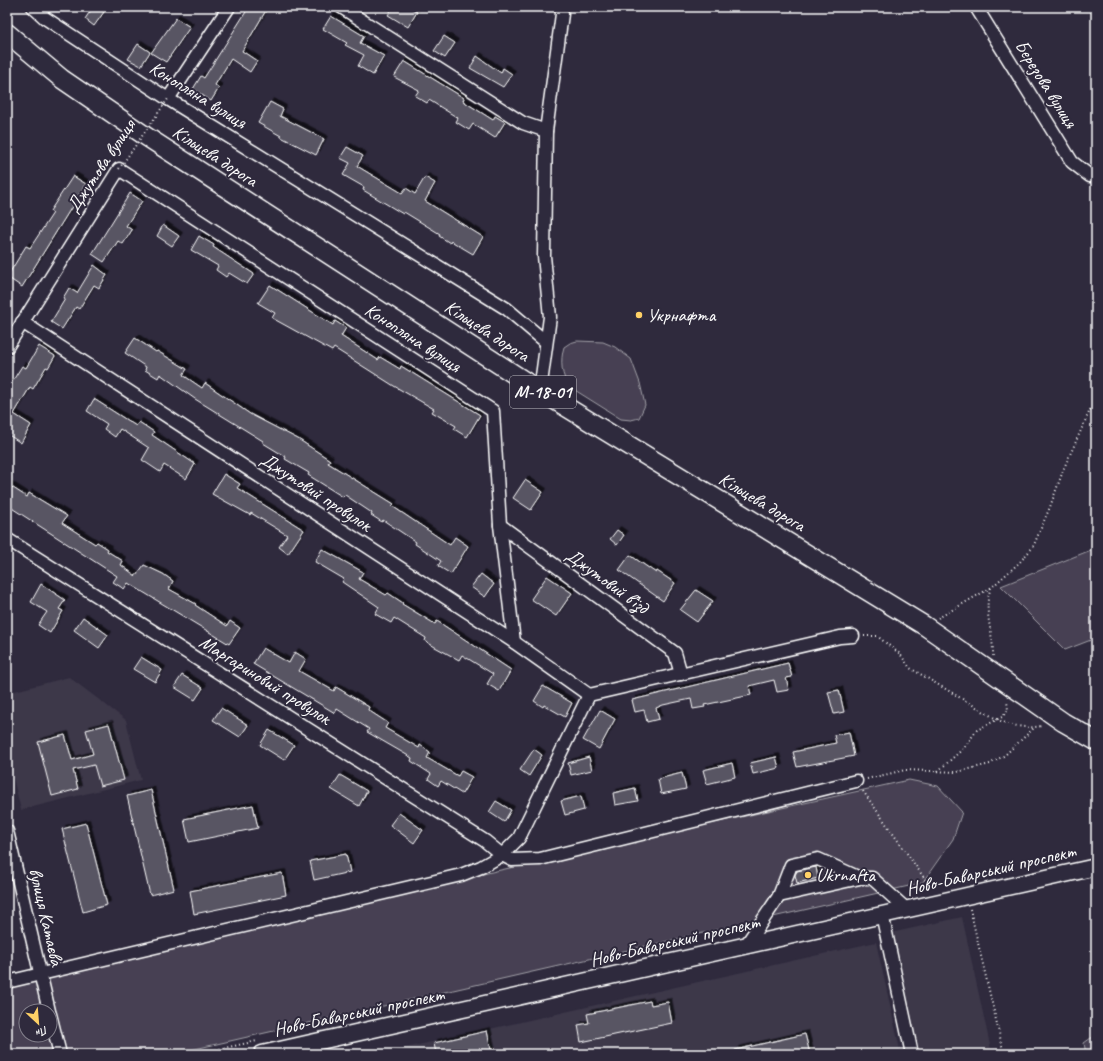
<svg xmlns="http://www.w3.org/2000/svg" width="1103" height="1061" font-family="Caveat,sans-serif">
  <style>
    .built { fill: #3c3749 }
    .green { fill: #464152; stroke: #a2a0a8; fill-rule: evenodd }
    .building { fill: #595564; stroke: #fff; filter: url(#shadow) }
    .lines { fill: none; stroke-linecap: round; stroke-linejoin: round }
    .minor-casing { stroke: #fff; stroke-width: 15 }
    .major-casing { stroke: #fff; stroke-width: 19 }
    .highway-casing { stroke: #fff; stroke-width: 21 }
    .path { stroke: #fff; stroke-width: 2; stroke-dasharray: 1 3; stroke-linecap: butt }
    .minor { stroke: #2f2a3d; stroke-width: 12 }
    .major { stroke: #2f2a3d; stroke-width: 16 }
    .highway { stroke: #2f2a3d; stroke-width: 18 }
    .path-bridge { stroke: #fff; stroke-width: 2; stroke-dasharray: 1 3; stroke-linecap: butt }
    .poi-dot { fill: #ffd166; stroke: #2f2a3d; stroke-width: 1.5 }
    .labels { text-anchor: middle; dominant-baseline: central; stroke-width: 4; stroke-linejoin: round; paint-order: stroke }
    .shield { fill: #2f2a3d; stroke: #c1bfc5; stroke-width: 1 }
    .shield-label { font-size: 18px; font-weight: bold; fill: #fff }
    .street-label { font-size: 19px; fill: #fff; stroke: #2f2a3d }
    .poi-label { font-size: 19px; fill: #fff; stroke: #2f2a3d; text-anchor: start }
  </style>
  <defs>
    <filter id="shadow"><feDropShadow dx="3.5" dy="-3.5" stdDeviation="0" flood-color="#0009"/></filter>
  </defs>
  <rect width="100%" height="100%" fill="#2f2a3d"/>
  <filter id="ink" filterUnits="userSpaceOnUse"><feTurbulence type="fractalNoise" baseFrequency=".025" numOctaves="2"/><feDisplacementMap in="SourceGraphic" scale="8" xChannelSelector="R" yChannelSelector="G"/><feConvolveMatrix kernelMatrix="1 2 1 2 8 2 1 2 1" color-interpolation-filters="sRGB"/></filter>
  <g filter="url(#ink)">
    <g class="built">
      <path d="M69 677 126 720 141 780 21 810 7 754V693Z"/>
      <path d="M962 917 992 1054H919L891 933Z"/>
      <path d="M876 942 901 1054H378Z"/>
    </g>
    <g class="green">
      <path d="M577 341 603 342 615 347 631 359 640 383 645 405 639 418 631 420 621 419 570 387C561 377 560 360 564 347L570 343Z"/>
      <path d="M1096 548V638L1065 650 1001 586Z"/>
      <path d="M909 780 938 786 962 812 953 839 922 883 173 1054H7V988L496 871ZM26 1011H50V1035H26Z"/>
      <path d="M1096 1037V1054H1086L1084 1043 1091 1038Z"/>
    </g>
    <g class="building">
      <path d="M93 7H97L104 12 94 26 85 19Z"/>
      <path d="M249 7H268L242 51 257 61 250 72 231 59 215 85 219 88 211 101 193 89 201 76 204 78Z"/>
      <path d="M393 7H409L417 12 408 27 388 15Z"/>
      <path d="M331 16 364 36 360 43 384 56 373 75 358 66 364 55 345 45 347 43 323 29Z"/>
      <path d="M176 18 190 27 166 62 151 53Z"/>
      <path d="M444 36 455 43 445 58 434 51Z"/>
      <path d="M138 44 150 52 141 66 128 59Z"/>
      <path d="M477 56 501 73 503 68 512 74 503 87 470 68Z"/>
      <path d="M404 61 464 98 463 101 493 120 495 116 505 122 495 138 473 124 469 130 456 122 458 118 429 100 427 103 415 96 419 90 394 77Z"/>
      <path d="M270 102 283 109 280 116 324 139 316 155 281 137V136L258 123Z"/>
      <path d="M347 147 363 156 357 166 402 193 406 188 415 194 425 177 435 183 425 201 483 237 473 254 451 241 450 243 439 236 440 234 404 212 403 214 363 190 364 187 343 175 350 163 340 158Z"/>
      <path d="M73 176 86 184 22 287 7 277 26 246 30 248 53 213 50 211Z"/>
      <path d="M130 193 142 201 126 226 132 230 123 244 118 241 104 262 92 254Z"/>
      <path d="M163 225 179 236 172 246 157 236Z"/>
      <path d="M199 236 214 245 213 247 254 274 247 284 229 273 226 277 216 270 218 266 191 250Z"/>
      <path d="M94 265 107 275 99 288 94 285 79 309 76 307 62 329 51 322 65 299 63 298 69 288 77 293Z"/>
      <path d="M270 285 333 325 335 321 346 328 341 336 378 360 380 357 400 369 401 366 480 415 467 437 454 429 456 426 432 412 434 409 394 386 334 348 332 351 272 318 275 313 258 303Z"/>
      <path d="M135 338 156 352 157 351 187 369 183 375 202 388 205 383 250 414 298 439 330 460 328 463 394 504 392 506 450 545 455 537 468 546 451 574 438 566 441 561 415 544 416 542 383 520 382 522 371 515 372 513 345 495 343 497 308 475 309 473 285 459 286 457 263 443V441L195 399 160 374 158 378 145 370 146 367 125 353Z"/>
      <path d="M39 346 55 356 48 368 46 367 33 389 30 387 14 414 31 425 21 443 7 434V383L10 385 22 366 26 368Z"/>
      <path d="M94 399 136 426 139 422 154 432 152 435 195 464 186 479 164 465 160 472 142 460 149 448 120 429 115 437 104 429 107 424 87 411Z"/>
      <path d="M224 474 240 484 237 488 304 530 288 554 279 547 287 535 251 513 250 515 212 494Z"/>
      <path d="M525 480 543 492 531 510 513 498Z"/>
      <path d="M7 484 27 497 29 493 67 516 62 523 95 544 97 542 108 549 107 551 123 561 121 565 136 576 144 565 163 574 173 581 169 589 196 604 195 605 227 626 230 621 240 628 229 644 128 583 124 589 113 582 117 576 7 505Z"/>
      <path d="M617 530 624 535 617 545 610 539Z"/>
      <path d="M322 549 363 572 359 579 386 595 388 593 403 603 402 604 435 624 437 621 511 670 499 691 487 684 493 674 462 655 459 660 435 647 425 641 426 638 394 618 391 623 375 614 379 607 342 582 344 579 315 562Z"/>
      <path d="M630 555 656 573 657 571 675 583 663 601 619 570Z"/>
      <path d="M481 574 494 584 485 597 471 587Z"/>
      <path d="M547 576 572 593 556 616 531 599Z"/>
      <path d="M41 584 65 600 59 609 63 611 50 633 38 625 47 612 31 602Z"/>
      <path d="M696 590 713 601 697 622 680 610Z"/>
      <path d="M83 617 108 635 99 648 74 630Z"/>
      <path d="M263 648 289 663 295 652 306 659 299 671 334 691 336 687 369 707 368 710 388 723 385 728 419 748 420 745 430 752 427 758 458 776 461 771 472 777 462 794 441 781 438 786 428 779 431 774 411 761 412 758 367 732 369 729 337 709 335 713 253 664Z"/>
      <path d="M141 657 162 670 155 682 133 669Z"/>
      <path d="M788 663 792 677 786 678 789 690 777 692 774 680 749 686 751 695 704 705 705 707 693 709 691 699 663 705 656 708 659 719 647 722 644 710 635 712 632 700Z"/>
      <path d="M182 675 203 688 195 700 174 687Z"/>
      <path d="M543 686 572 703 565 717 544 705 543 707 534 701Z"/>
      <path d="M839 690 844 712 834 714 828 692Z"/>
      <path d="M221 708 248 725 240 737 213 720Z"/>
      <path d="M600 710 615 719 599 749 583 740Z"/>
      <path d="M109 724 124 780 100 786 94 765 73 770 78 789 52 796 38 742 65 735 72 760 93 754 86 730Z"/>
      <path d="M269 730 294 745 284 760 260 745Z"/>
      <path d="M849 732 854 756 797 767 793 752 836 743 834 735Z"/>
      <path d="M534 749 542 755 529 776 520 770Z"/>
      <path d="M589 757 592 770 571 775 568 763Z"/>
      <path d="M776 757 779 768 753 774 750 763Z"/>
      <path d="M732 763 735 777 707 784 703 770Z"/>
      <path d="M682 773 686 789 661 794 658 779Z"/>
      <path d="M340 775 367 791 359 806 331 789Z"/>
      <path d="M635 788 638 801 615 805 613 793Z"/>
      <path d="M151 790 174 889 150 895 127 796Z"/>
      <path d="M581 796 584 810 565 815 561 801Z"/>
      <path d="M496 801 511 810 504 822 489 812Z"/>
      <path d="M253 805 258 828 189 842 184 819Z"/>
      <path d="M399 813 423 830 414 843 390 825Z"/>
      <path d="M86 823 107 905 83 912 62 829Z"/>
      <path d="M346 854 350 872 314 880 310 861Z"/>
      <path d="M816 867 818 878 797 883 795 875 797 871Z"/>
      <path d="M282 873 286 895 194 914 190 891Z"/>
      <path d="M650 1001 651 1005 668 1002 672 1023 581 1042 578 1025 589 1023 587 1014Z"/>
      <path d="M487 1031 492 1054H436L434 1043Z"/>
      <path d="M805 1034 810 1054H735V1050Z"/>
    </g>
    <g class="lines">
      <defs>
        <g id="minor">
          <path d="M33 7 45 18 168 99 507 309 546 342"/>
          <path d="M341 7 523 123 546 131"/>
          <path d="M976 7 1072 162 1090 176H1096"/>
          <path d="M168 99 229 7"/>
          <path d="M22 322 514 642 589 695"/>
          <path d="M7 347 119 169 493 411 500 525 514 642"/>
          <path d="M540 391 550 317 544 256 546 131 562 14 561 7"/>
          <path d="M500 525 675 653 681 674"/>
          <path d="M7 539 485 841 502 855 519 838 589 695 840 637 853 636"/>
          <path d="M7 831 49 1011"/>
          <path d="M860 878 818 859 791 865 779 896 860 878H872L906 909"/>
          <path d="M882 914 912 1054"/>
          <path d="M746 945 779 896"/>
          <path d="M7 982 461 875 481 867 502 855 512 860 540 859 856 781"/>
          <path d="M50 1014 60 1054"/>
        </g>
        <path id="major" d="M262 1054 1096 867"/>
        <path id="highway" d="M7 33 62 79 144 135 540 391 925 626 1063 722 1096 741"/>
      </defs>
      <use href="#minor" class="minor-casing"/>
      <use href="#major" class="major-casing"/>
      <use href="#highway" class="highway-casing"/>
      <g class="path">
        <path d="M572 9 578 7"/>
        <path d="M991 588C982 609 994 634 993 656"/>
        <path d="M938 618 992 587 1019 563 1033 547 1050 507 1064 468 1096 397"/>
        <path d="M864 636H877L900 654 910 668 998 720C1012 726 1027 729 1042 726"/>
        <path d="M938 771 964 748 977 730 1002 717 1008 710 1007 701"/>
        <path d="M867 779 905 770 957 772 990 764 1005 755 1034 728"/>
        <path d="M863 791 932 889"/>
        <path d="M966 881 985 877"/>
        <path d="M970 909 1004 1054"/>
        <path d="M196 1054 257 1041"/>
      </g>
      <use href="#minor" class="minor"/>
      <use href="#major" class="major"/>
      <use href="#highway" class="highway"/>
      <path class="path-bridge" d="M119 169 168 99"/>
    </g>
  </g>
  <g class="poi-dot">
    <circle cx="639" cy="315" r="4"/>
    <circle cx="808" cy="875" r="4"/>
  </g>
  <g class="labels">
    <rect class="shield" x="510" y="376" width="66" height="32" rx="3"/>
    <g class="shield-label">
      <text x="543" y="392">М-18-01</text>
    </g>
    <g class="street-label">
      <text transform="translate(1046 84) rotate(58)">Березова вулиця</text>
      <text transform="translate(198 95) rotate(32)">Конопляна вулиця</text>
      <text transform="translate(215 156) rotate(33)">Кільцева дорога</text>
      <text transform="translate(101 166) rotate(-56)">Джутова вулиця</text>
      <text transform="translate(487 331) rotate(33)">Кільцева дорога</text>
      <text transform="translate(413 338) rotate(33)">Конопляна вулиця</text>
      <text transform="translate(316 492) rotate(33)">Джутовий провулок</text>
      <text transform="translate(762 502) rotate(31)">Кільцева дорога</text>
      <text transform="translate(607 581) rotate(36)">Джутовий в’їзд</text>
      <text transform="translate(265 680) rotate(32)">Маргариновий провулок</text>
      <text transform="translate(991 870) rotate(-13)">Ново-Баварський проспект</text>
      <text transform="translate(46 917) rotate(77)">вулиця Катаєва</text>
      <text transform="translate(675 941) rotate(-13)">Ново-Баварський проспект</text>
      <text transform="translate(359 1012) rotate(-12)">Ново-Баварський проспект</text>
    </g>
    <g class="poi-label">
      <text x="647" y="315">Укрнафта</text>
      <text x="816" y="875">Ukrnafta</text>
    </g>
  </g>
  <rect width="1103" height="1061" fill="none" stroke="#2f2a3d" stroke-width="24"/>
  <rect x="12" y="12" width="1079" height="1037" fill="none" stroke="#fff" stroke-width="1.5" filter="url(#ink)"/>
  <g transform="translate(38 1023) rotate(154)"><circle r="19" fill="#2f2a3d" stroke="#827f8b"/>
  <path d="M0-3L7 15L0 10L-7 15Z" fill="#ffd166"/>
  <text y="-6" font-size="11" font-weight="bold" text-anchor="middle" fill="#ffffff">Пн</text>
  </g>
</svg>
